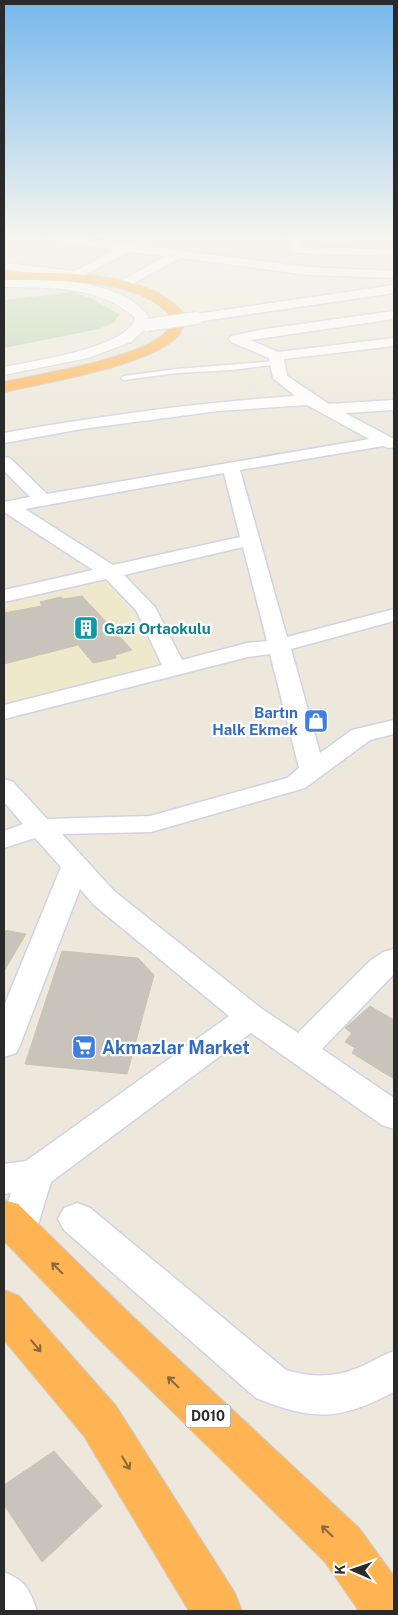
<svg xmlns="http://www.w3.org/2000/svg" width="398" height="1615" font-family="'Public Sans',sans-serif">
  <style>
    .education { fill: #efe8ca }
    .cemetery { fill: #bfd7b2 }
    .building { fill: #c8c4bb; stroke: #c8c4b5 }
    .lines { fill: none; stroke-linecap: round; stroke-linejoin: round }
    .lane-casing { stroke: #d1d2e4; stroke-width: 3 }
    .street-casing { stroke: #d1d2e4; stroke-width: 3 }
    .secondary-casing { stroke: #d1d2e4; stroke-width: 2 }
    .highway-casing { stroke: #ccc; stroke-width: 2 }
    .lane { fill: #fff; fill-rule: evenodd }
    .street { fill: #fff; fill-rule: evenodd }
    .secondary { fill: #fff; fill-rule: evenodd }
    .highway { fill: #ffb454; fill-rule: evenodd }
    .street-bridge-casing { stroke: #d1d2e4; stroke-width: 14; stroke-linecap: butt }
    .street-bridge { stroke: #fff; stroke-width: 12 }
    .oneway { stroke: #8a683d }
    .labels { text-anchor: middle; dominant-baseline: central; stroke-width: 4.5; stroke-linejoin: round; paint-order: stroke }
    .shield { fill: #fff; stroke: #6a6a6a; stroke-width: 1 }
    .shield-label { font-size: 14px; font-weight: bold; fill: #2a2a2a }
    .culture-label { font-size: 15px; font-weight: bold; fill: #0d838f; stroke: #fff; text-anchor: start }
    .shop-label { font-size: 15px; font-weight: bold; fill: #366cbe; stroke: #fff; text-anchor: end }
    .near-shop-label { font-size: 18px; font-weight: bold; fill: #366cbe; stroke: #fff; text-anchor: start }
  </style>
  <rect width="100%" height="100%" fill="#ede8db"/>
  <path class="education" d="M112 582 162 665 4 703V605Z"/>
  <path class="cemetery" d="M73 292 92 299 119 314 115 322 99 329 4 348V300Z"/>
  <g class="building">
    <path d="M82 596 132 650 115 655 116 658 93 663 78 645 4 664V613L42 606 40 602 61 597 64 599Z"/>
    <path d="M4 930 26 934 4 971Z"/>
    <path d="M62 951 138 958 154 975 127 1074 25 1064Z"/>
    <path d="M370 1006 394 1020V1079L352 1053 355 1048 345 1042 352 1033 345 1028Z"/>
    <path d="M54 1451 102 1506 42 1562 4 1505V1485Z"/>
  </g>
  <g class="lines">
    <defs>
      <path id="lane" d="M277 361 279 362V364L231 370 177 373 124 380 121 378 124 376 177 369Z"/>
      <g id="street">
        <path d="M43 237H74L309 267 394 271V278L309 275 180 258 123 289 117 285 119 282 166 256 128 252 77 279 4 269V263L75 271 115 250 48 240Z"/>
        <path d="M285 237H296L301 247 394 250V256L297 253 293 252Z"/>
        <path d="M394 285V293L197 322 191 318 197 314Z"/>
        <path d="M394 311V319L250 340 278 352 394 338V346L284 359 287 376 329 404 394 400V410L345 413 394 439V447L389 448 383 446 240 470 287 637 394 609V621L291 649 320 753 352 730 394 720V734L370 740 305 788 151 832 62 834 114 891 262 1009 298 1033 370 961 383 952 394 949V974L322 1049 394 1098V1129L382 1125 251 1033 51 1182 37 1228 31 1239 18 1244 5 1239 4 1214 11 1193 4 1194V1164L26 1161 229 1016 94 905 80 889 20 1045 16 1053 4 1057V1006L61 867 35 838 4 848V831L23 824 4 802V779L13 782 47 819 150 816 287 778 299 768 270 654 248 657 4 719V705L162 665 136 610 106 579 4 602V590L93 570 4 512V502L30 497 4 471V457L10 458 47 494 369 439 307 405 218 411 82 429 4 443V433C100 416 197 403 295 396L273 378 269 358 231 342 229 339 231 336 259 330ZM224 473 240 537 113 565 25 509ZM243 547 267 641 247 643 182 660 155 607 124 575Z"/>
        <path d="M77 1203 90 1208 286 1370C308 1377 333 1378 355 1369 369 1364 380 1356 394 1351V1392C338 1421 314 1421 256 1398L64 1230 58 1219 64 1208Z"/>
        <path d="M4 1572C27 1582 29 1589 37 1611H4Z"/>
      </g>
      <path id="secondary" d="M4 279C48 280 120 277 149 317L145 329 131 342 88 358 4 375V367C32 361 128 348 135 318 100 285 49 288 4 287Z"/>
      <g id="highway">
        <path d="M4 272C57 274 152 268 186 317 184 323 183 330 179 335 153 365 44 383 4 392V382C41 374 142 358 166 332 170 328 170 322 172 317 137 276 54 281 4 280Z"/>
        <path d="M4 1200 18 1204 128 1312 359 1528 394 1576V1611H359L325 1562 98 1338 4 1241Z"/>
        <path d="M4 1290 19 1296 116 1406 235 1593 242 1611H189L84 1436 4 1340Z"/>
      </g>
    </defs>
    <use href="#lane" class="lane-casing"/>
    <use href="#street" class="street-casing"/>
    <use href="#secondary" class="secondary-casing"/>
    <use href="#highway" class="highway-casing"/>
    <use href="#lane" class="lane"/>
    <use href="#street" class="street"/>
    <use href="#secondary" class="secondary"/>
    <use href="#highway" class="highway"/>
    <defs>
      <path id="street-bridge" d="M147 325 197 318"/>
    </defs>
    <use href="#street-bridge" class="street-bridge-casing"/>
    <use href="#street-bridge" class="street-bridge"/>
  </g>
  <defs><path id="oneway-shaft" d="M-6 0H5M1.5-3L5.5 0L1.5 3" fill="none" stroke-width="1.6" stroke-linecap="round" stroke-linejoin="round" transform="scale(1.25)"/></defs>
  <g class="oneway">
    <use href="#oneway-shaft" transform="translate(57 1268) rotate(-135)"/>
    <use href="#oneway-shaft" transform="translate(36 1346) rotate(50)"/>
    <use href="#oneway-shaft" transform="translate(173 1382) rotate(-136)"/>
    <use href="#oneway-shaft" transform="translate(126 1463) rotate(59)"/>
    <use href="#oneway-shaft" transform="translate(327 1531) rotate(-136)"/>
  </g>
  <linearGradient id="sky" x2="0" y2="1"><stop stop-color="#75b8ec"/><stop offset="0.51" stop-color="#f7f5ef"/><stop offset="1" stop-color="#f7f5ef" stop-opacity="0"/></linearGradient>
  <rect width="398" height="464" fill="url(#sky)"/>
  <defs>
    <symbol id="building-square" viewBox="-11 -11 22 22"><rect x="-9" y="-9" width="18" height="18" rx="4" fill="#0f9aa8" stroke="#fff"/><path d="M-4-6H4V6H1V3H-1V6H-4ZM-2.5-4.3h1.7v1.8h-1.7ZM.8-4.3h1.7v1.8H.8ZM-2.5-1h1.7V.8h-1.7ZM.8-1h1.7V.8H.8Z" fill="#fff"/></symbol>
    <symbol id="shop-square" viewBox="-11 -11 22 22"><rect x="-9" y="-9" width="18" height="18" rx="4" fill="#3f7fe0" stroke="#fff"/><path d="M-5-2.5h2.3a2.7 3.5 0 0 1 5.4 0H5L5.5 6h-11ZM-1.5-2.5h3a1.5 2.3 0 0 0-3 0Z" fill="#fff"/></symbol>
    <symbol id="supermarket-square" viewBox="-11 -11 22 22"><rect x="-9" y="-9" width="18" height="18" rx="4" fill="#3f7fe0" stroke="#fff"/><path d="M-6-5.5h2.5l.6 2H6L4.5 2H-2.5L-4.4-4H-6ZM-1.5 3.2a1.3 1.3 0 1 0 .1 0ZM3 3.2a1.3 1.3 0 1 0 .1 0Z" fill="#fff"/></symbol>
  </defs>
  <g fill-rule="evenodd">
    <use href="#building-square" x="72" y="614" width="28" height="28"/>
    <use href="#shop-square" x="302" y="707" width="28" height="28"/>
    <use href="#supermarket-square" x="70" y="1033" width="28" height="28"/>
  </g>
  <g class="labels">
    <rect class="shield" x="185.5" y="1404.5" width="45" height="23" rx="4"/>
    <g class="shield-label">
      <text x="208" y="1416">D010</text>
    </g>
    <g class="culture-label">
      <text x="104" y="628">Gazi Ortaokulu</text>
    </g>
    <g class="shop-label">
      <text x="298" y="712">Bartın<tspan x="298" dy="17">Halk Ekmek</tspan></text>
    </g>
    <g class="near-shop-label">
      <text x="102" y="1047">Akmazlar Market</text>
    </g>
  </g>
  <rect width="398" height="1615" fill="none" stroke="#2a2a2a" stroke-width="10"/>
  <g transform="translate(353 1570) rotate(272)" stroke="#ffffff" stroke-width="4" paint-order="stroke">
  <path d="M0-4L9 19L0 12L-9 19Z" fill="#2a2a2a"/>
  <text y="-8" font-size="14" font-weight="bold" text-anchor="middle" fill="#2a2a2a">K</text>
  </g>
</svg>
